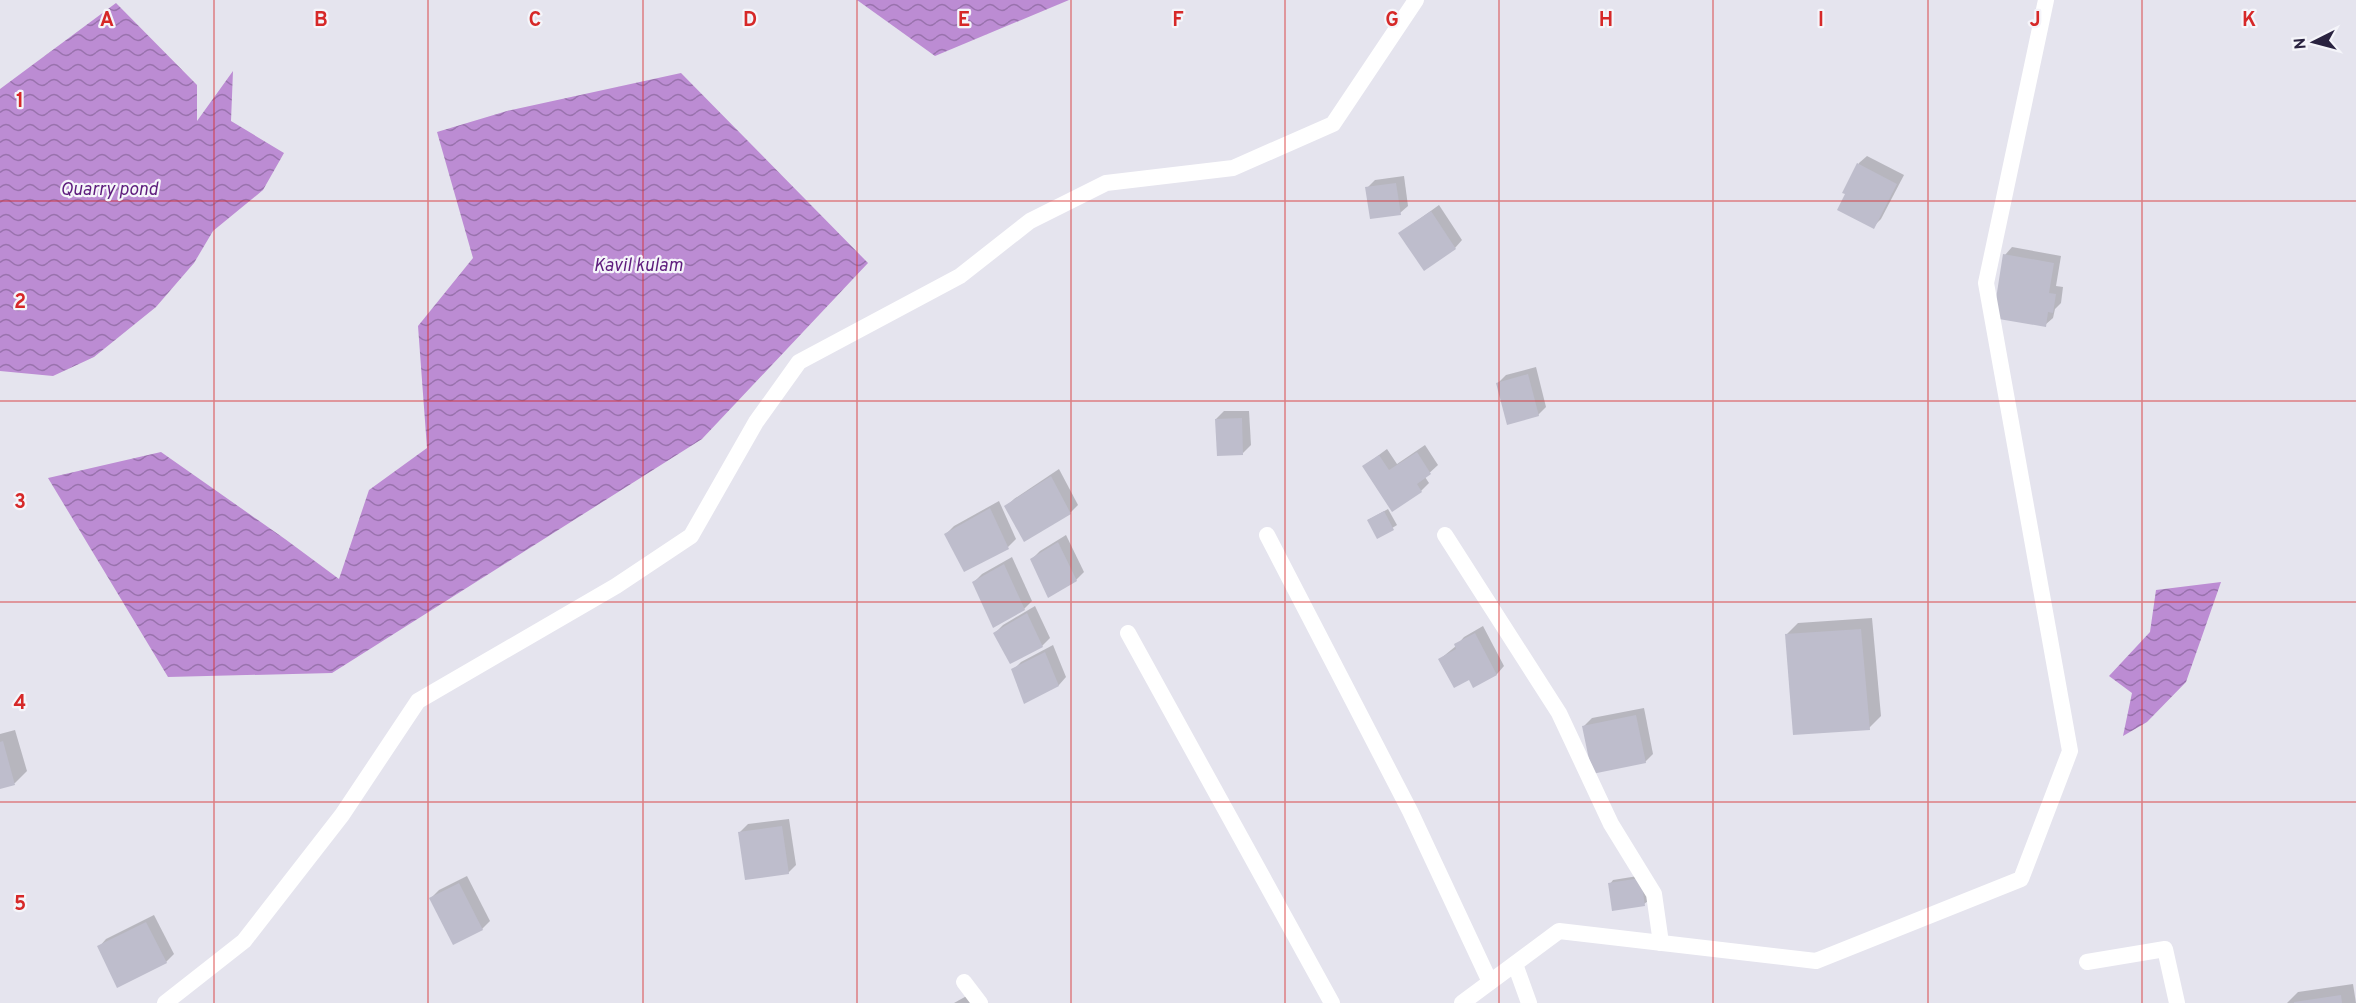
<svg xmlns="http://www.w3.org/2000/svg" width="2356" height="1003" font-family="Overpass,sans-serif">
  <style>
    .water { fill: url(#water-waves) }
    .shadow { fill: #0003 }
    .building { fill: #bebdcc }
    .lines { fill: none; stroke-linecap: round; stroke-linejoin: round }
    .service { stroke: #fff; stroke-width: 16 }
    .minor { stroke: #fff; stroke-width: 16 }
    .grid { fill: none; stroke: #d62828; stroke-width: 1.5; stroke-opacity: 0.55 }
    .labels { text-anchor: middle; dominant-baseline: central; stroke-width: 4.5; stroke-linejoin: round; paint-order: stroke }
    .water-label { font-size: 18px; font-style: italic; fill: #5e1c7d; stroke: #f5f5fa }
    .grid-label { font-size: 20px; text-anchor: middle; font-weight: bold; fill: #d62828; stroke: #f5f5fa; stroke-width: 4.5; stroke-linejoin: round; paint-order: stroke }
  </style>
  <defs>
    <pattern id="water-waves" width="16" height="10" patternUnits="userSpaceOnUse" patternTransform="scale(1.5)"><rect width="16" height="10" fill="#bc8cd3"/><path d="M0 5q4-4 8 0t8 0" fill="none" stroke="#9972ad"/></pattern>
  </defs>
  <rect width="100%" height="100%" fill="#e5e4ee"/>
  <g class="water">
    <path d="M857 0H1069L935 56Z"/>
    <path d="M116 3 197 85V121L233 71 231 121 284 153 263 190 213 231 194 263 156 307 94 357 53 376 0 371V89Z"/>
    <path d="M681 73 868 263 702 439 332 673 168 677 48 478 161 452 285 539 339 579 369 490 427 448 418 326 473 258 437 132 507 111Z"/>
    <path d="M2221 582 2186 682 2147 722 2123 736 2132 693 2109 676 2150 632 2156 590Z"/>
  </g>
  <g class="shadow">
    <path d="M1867 156 1904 175 1881 219 1873 227 1844 192 1859 163Z"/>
    <path d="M1404 176 1408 206 1400 213 1367 188 1375 180Z"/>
    <path d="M1439 205 1462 240 1455 248 1400 233Z"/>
    <path d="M2012 247 2061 256 2056 286 2063 287 2061 303 2055 309 2053 318 2045 325 2005 255Z"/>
    <path d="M1536 367 1546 407 1538 415 1498 383 1506 375Z"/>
    <path d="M1224 411H1249L1251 445 1243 453 1216 419Z"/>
    <path d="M1425 445 1438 465 1425 477 1429 483 1421 491 1364 466 1387 449 1397 464Z"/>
    <path d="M1059 469 1078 505 1070 513 1006 507 1014 499Z"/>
    <path d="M999 501 1016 539 1008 547 946 534 954 526Z"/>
    <path d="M1388 509 1397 525 1378 537 1368 520Z"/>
    <path d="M1066 535 1084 572 1076 580 1032 559 1040 551Z"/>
    <path d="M1012 557 1032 601 1024 609 974 582 982 574Z"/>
    <path d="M1035 606 1050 638 1042 646 995 633 1003 625Z"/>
    <path d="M1872 618 1881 716 1869 728 1786 635 1798 623Z"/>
    <path d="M1483 626 1504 666 1497 674 1474 686 1469 678 1440 659 1456 646 1464 637Z"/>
    <path d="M1053 645 1066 677 1059 685 1025 702 1013 670 1021 662Z"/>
    <path d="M1644 708 1653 754 1645 762 1584 726 1592 718Z"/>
    <path d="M15 730 27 771 15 783 0 787V734Z"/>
    <path d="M789 819 796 865 788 873 740 832 748 824Z"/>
    <path d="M1644 875 1648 901 1644 904 1610 884 1613 880Z"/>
    <path d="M467 876 490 921 482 929 431 898 439 890Z"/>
    <path d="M154 915 174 954 166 962 99 947 106 939Z"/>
    <path d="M2353 984 2356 1003H2287L2298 992Z"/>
    <path d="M972 993 976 1003H954Z"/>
  </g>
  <g class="building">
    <path d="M1857 163 1897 184 1874 229 1837 210 1845 194 1842 193Z"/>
    <path d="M1396 183 1401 215 1370 219 1365 187Z"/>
    <path d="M1431 211 1456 249 1424 271 1398 233Z"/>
    <path d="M2003 254 2054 263 2049 293 2056 294 2053 313 2048 312 2046 327 1993 318Z"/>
    <path d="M1528 374 1539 416 1507 425 1496 383Z"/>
    <path d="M1242 418 1243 455 1217 456 1215 419Z"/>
    <path d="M1417 452 1431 474 1417 484 1422 492 1392 512 1362 466 1379 455 1389 470Z"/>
    <path d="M1051 476 1071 514 1024 542 1004 506Z"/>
    <path d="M990 508 1009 549 964 572 944 534Z"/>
    <path d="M1384 511 1394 530 1377 539 1367 520Z"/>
    <path d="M1058 542 1077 581 1048 598 1030 559Z"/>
    <path d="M1004 564 1025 610 993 628 972 582Z"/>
    <path d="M1027 613 1043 647 1010 664 993 633Z"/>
    <path d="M1861 629 1870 730 1793 735 1785 634Z"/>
    <path d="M1475 633 1497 675 1473 688 1469 680 1454 688 1438 659 1456 649 1454 644Z"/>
    <path d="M1045 652 1059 686 1024 704 1011 669Z"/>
    <path d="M1636 715 1646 763 1592 774 1582 726Z"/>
    <path d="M3 741 15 785 0 789V742Z"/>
    <path d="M782 826 789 874 745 880 738 832Z"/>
    <path d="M1641 878 1645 906 1612 911 1608 883Z"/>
    <path d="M459 883 483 930 453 945 429 898Z"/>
    <path d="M146 922 167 963 117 988 97 946Z"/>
    <path d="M2341 995 2342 1003H2294V1002Z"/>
  </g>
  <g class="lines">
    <g class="service">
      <path d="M1267 535 1410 811 1490 982"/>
      <path d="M1128 633 1332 1003"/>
      <path d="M964 982 980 1003"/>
    </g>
    <g class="minor">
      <path d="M1445 535 1559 713 1611 824 1654 894 1661 943"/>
      <path d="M2087 962 2165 949 2177 1003"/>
      <path d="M1515 964 1529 1003"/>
      <path d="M165 1003 244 941 342 815 418 701 616 586 691 536 756 422 799 362 960 276 1030 221 1106 183 1233 168 1333 124 1416 0"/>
      <path d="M1462 1003 1559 931 1816 961 2021 879 2070 751 1986 283 2046 0"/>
    </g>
  </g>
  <path class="grid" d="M214 0V1003M428 0V1003M643 0V1003M857 0V1003M1071 0V1003M1285 0V1003M1499 0V1003M1713 0V1003M1928 0V1003M2142 0V1003M0 201H2356M0 401H2356M0 602H2356M0 802H2356"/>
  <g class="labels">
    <g class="water-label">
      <text x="109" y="190">Quarry pond</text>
      <text x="638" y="266">Kavil kulam</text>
    </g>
  </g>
  <g class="grid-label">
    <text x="107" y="26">A</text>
    <text x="321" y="26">B</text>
    <text x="535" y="26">C</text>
    <text x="750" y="26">D</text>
    <text x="964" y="26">E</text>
    <text x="1178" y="26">F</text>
    <text x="1392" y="26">G</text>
    <text x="1606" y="26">H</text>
    <text x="1821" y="26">I</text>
    <text x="2035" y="26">J</text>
    <text x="2249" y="26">K</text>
    <text x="20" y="107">1</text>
    <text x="20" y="308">2</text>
    <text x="20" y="508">3</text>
    <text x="20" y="709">4</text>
    <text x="20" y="910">5</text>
  </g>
  <g transform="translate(2314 42) rotate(264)" stroke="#f5f5fa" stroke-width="4.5" paint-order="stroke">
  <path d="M0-4.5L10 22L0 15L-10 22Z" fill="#2a2340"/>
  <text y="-9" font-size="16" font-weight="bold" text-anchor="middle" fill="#2a2340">N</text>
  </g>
</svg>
